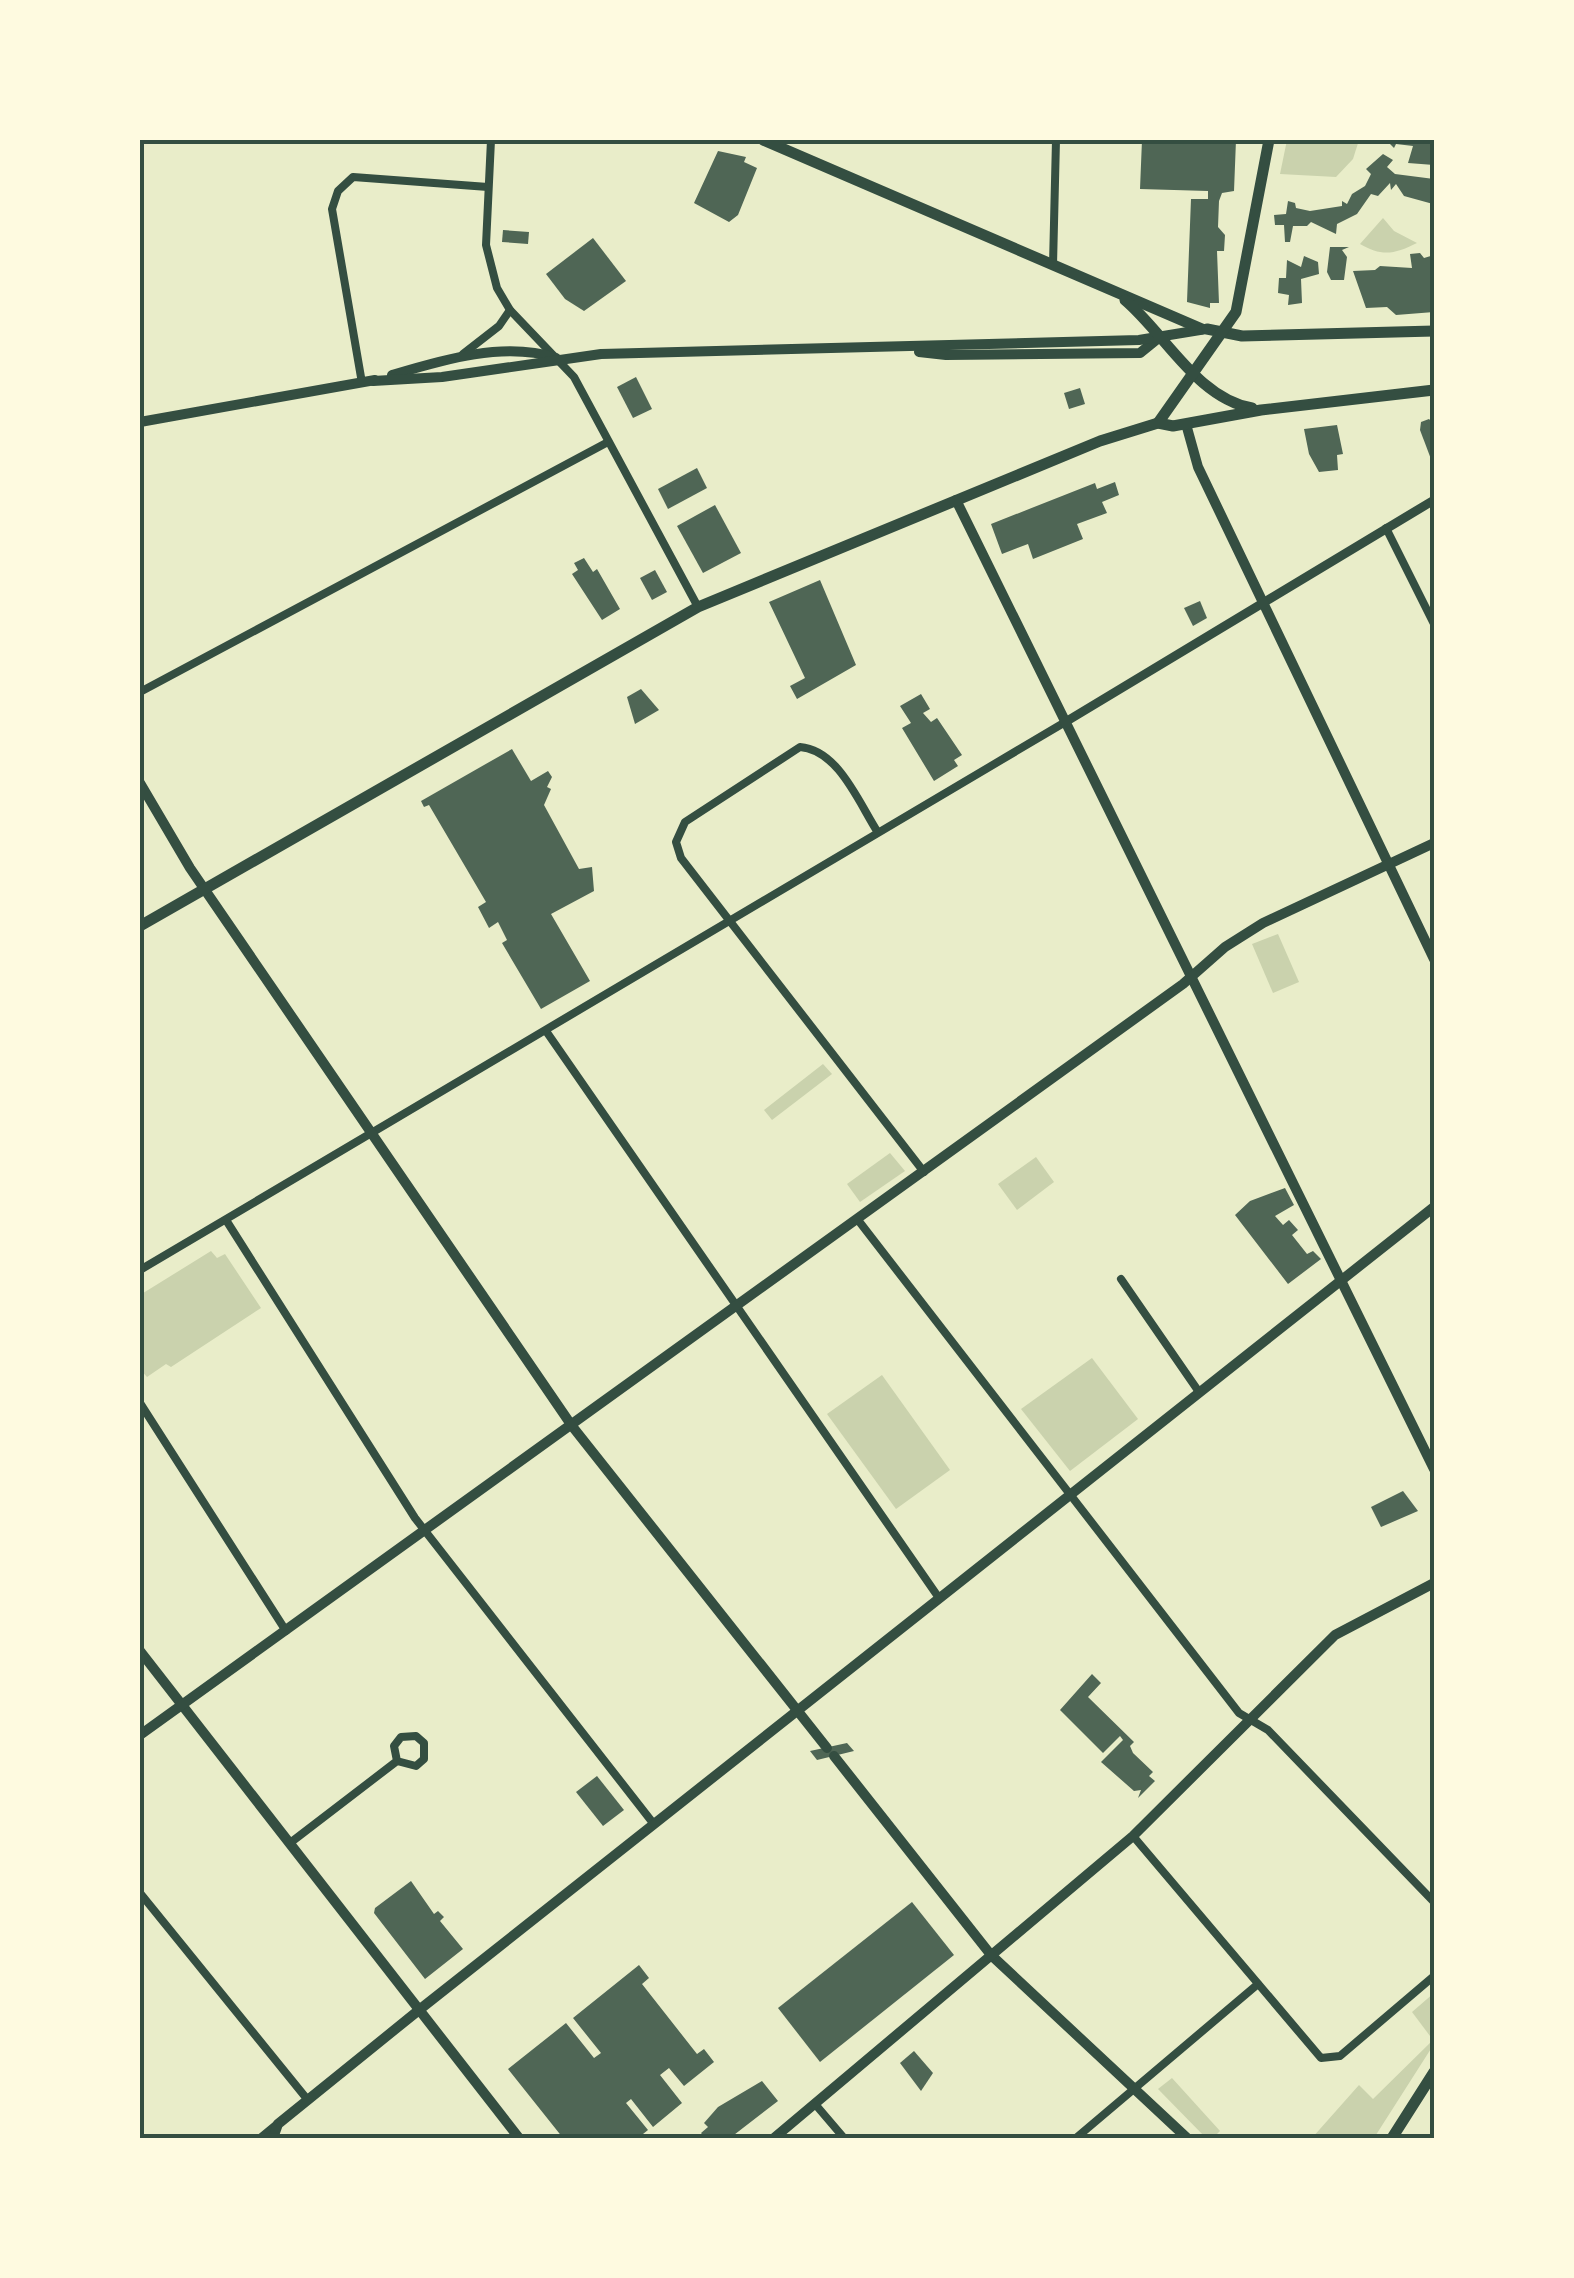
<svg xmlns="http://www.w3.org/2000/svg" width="1574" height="2278" font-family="Roboto,sans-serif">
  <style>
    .green { fill: #cad2ad }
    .building { fill: #4f6655 }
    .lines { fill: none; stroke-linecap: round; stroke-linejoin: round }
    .minor { stroke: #344e41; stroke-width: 8 }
    .tertiary { stroke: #344e41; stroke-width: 9 }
    .secondary { stroke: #344e41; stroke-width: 10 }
    .primary { stroke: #344e41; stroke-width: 11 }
    .trunk { stroke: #344e41; stroke-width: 11 }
    .neatline { fill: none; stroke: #344e41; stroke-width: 4 }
  </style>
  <rect width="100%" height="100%" fill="#e9edc9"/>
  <g class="green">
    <path d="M1287 140H1359L1353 159 1336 177 1280 174Z"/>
    <path d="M1383 218 1394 231 1417 243C1395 254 1382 257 1360 244Z"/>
    <path d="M1278 934 1299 982 1273 993 1252 944Z"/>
    <path d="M823 1064 832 1074 772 1120 764 1110Z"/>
    <path d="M890 1153 905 1171 860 1202 847 1184Z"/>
    <path d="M1036 1157 1054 1182 1017 1210 998 1184Z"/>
    <path d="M211 1251 217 1258 225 1254 261 1308 171 1367 166 1364 147 1377 140 1369V1295Z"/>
    <path d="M1092 1358 1138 1419 1070 1471 1021 1409Z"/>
    <path d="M882 1375 950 1470 896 1509 827 1414Z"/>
    <path d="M1434 1993V2044L1374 2138H1312L1359 2085 1373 2099 1433 2040 1412 2012Z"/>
    <path d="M1172 2078 1220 2131 1213 2138H1206L1158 2089Z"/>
  </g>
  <g class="building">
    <path d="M1142 140H1236L1234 191 1222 193 1219 201 1218 227 1225 235 1224 251H1217L1219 303H1210V308L1187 302 1191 199H1208V191L1140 189Z"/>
    <path d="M1386 140 1434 141V165L1408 163 1413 146 1396 144 1394 148Z"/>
    <path d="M718 151 746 157 744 162 757 168 738 215 729 222 694 203Z"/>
    <path d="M1383 154 1393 160 1387 167 1395 174 1434 179 1433 204 1404 196 1396 184 1391 190 1390 183 1378 196 1371 194 1357 214 1337 224 1336 234 1311 222 1307 226H1293L1290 242H1285L1284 225H1275L1274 215 1286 214 1288 201 1295 203 1296 208 1310 211 1342 206V201L1347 204 1352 194 1365 186 1371 174 1366 169Z"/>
    <path d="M503 230 529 232 528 244 502 242Z"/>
    <path d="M593 238 626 281 584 311 565 299 546 274Z"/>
    <path d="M1330 247H1349L1342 250 1347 257 1344 280H1331L1327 272Z"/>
    <path d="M1420 253 1424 258 1434 255V312L1396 315 1387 307 1366 308 1353 271 1375 270 1380 266 1412 268 1410 254Z"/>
    <path d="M1304 256 1318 262 1319 274 1301 279 1302 303 1288 305 1289 295 1278 293 1279 278H1286L1287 260 1301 267Z"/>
    <path d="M636 377 652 409 633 418 617 387Z"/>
    <path d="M1080 388 1085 404 1069 409 1064 393Z"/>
    <path d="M1429 419 1434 424V467L1420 430 1421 422Z"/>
    <path d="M1337 425 1343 454 1337 455 1338 470 1319 472 1309 454 1304 429Z"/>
    <path d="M697 468 707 488 668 509 658 489Z"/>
    <path d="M1115 482 1119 495 1102 502 1107 513 1077 524 1083 539 1033 559 1028 544 1002 554 991 524 1095 483 1097 489Z"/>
    <path d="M715 505 741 553 703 573 677 526Z"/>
    <path d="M584 558 593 572 597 569 620 609 602 620 572 574 578 570 574 563Z"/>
    <path d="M655 570 667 592 652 600 640 578Z"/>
    <path d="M820 580 856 665 797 699 790 686 805 678 769 602Z"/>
    <path d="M1200 601 1207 618 1193 626 1184 608Z"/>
    <path d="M641 689 659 710 635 724 627 697Z"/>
    <path d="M921 694 930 709 923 713 931 722 937 718 962 755 954 760 958 766 934 781 902 728 911 723 900 706Z"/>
    <path d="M512 749 531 781 548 771 552 777 547 787 551 789 544 805 579 869 592 867 594 891 551 914 590 981 541 1009 502 943 507 940 498 922 489 928 478 907 486 902 429 805 424 807 421 801Z"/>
    <path d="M1285 1188 1294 1205 1275 1216 1283 1225 1289 1220 1298 1230 1292 1235 1307 1254 1313 1251 1321 1259 1288 1284 1235 1215 1250 1201Z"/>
    <path d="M1403 1491 1418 1511 1381 1527 1371 1507Z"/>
    <path d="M1092 1674 1101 1683 1088 1697 1134 1742 1130 1746 1133 1753 1153 1772 1149 1776 1155 1781 1138 1798 1141 1790 1134 1791 1101 1762 1123 1740 1120 1736 1103 1753 1060 1710Z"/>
    <path d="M847 1743 854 1751 817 1760 810 1751Z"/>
    <path d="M597 1776 624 1810 603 1826 576 1792Z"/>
    <path d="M411 1881 434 1914 438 1911 444 1917 440 1921 463 1949 425 1979 374 1913 375 1908Z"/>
    <path d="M912 1902 954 1955 820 2062 778 2008Z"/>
    <path d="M639 1965 649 1978 642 1984 697 2054 704 2049 714 2062 684 2086 669 2068 660 2075 682 2103 653 2127 631 2099 626 2103 648 2130 638 2138H563L508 2069 566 2023 594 2058 601 2053 573 2018Z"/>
    <path d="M914 2051 933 2073 921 2091 900 2063Z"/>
    <path d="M762 2081 778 2101 730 2138H705L701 2133 708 2127 704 2123 718 2107Z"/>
  </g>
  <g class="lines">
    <g class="minor">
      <path d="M491 140 486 245 497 288 510 310 574 377 698 607"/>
      <path d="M1053 265 1056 140"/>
      <path d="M463 354 499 326 510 310"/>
      <path d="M362 383 332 209 338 191 353 177 488 187"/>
      <path d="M1386 528 1434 624"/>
      <path d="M140 692 608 442"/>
      <path d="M877 831C858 801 838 750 800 747L685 822 676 842 681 858 924 1172"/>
      <path d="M546 1031 939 1598"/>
      <path d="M226 1220 415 1518 653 1823"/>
      <path d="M858 1220 1239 1713 1268 1730 1434 1902"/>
      <path d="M140 1270 1067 721"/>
      <path d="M1121 1279 1199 1392"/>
      <path d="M140 1403 286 1631"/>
      <path d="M1133 1836 1321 2058 1340 2056 1434 1976"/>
      <path d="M290 1843 397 1761 394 1746 401 1737 416 1736 424 1743V1759L416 1766 397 1761"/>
      <path d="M140 1893 307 2099"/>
      <path d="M815 2104 844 2138"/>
      <path d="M1076 2138 1258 1984"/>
    </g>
    <g class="tertiary">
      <path d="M1067 721 1434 500"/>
      <path d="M261 2138 278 2124"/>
    </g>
    <g class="secondary">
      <path d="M919 352 946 355 1140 353 1161 336"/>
      <path d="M392 375C442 360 504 341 556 358"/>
      <path d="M373 381 442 377 601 354 1139 340 1206 329"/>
      <path d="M140 422 375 380"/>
      <path d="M1186 424 1198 467 1434 959"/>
      <path d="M956 500 1434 1469"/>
      <path d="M140 783 190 868 572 1426 827 1748"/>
      <path d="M140 1651 519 2138"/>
      <path d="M140 1735 1183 984 1225 947 1263 923 1434 843"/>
      <path d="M834 1756 991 1955 1187 2138"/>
      <path d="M273 2138 278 2124 419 2010 1434 1207"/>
      <path d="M774 2138 1133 1836 1335 1635 1434 1583"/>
    </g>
    <g class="primary">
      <path d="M763 140 1202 329"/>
      <path d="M1125 300C1166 335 1197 398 1252 408"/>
      <path d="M1207 329 1242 336 1434 331"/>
      <path d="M1158 423 1236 312 1269 140"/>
      <path d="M140 926 698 607 1100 441 1158 423 1173 426 1261 410 1434 390"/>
    </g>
    <path class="trunk" d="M1392 2138 1434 2072"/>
  </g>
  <rect width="1574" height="2278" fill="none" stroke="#fefae0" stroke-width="285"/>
  <rect x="142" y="142" width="1290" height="1994" class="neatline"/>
</svg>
